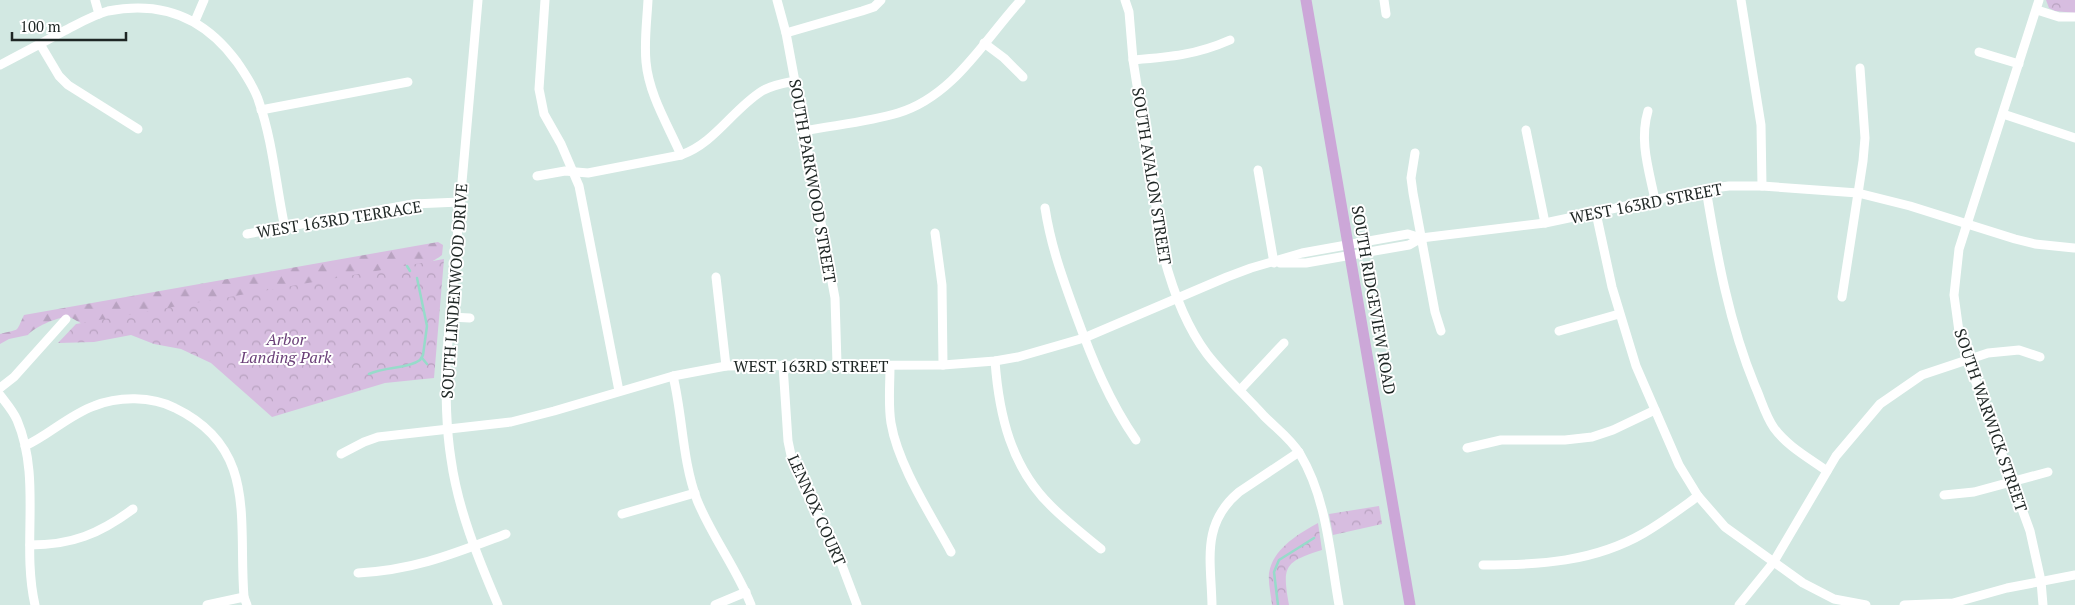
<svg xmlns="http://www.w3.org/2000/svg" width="2075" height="605" font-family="'PT Serif',serif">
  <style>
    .forest { fill: url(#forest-firs) }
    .park { fill: url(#park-crowns) }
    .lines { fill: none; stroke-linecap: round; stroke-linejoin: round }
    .stream { stroke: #97dbca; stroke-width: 2.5 }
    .minor { stroke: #fff; stroke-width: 9 }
    .major { stroke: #cca7d8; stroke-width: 11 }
    .labels { text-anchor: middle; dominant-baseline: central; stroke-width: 4; stroke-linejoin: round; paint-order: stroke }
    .street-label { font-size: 16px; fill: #1e2624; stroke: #fff }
    .park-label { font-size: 16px; font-style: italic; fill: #6a3f78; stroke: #fff }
  </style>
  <defs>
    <pattern id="forest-firs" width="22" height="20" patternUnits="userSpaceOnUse" patternTransform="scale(1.25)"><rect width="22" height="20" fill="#d7bde0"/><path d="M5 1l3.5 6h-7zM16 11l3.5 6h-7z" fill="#b8a2c0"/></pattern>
    <pattern id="park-crowns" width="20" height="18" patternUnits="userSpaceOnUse" patternTransform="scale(1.25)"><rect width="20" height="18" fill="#d7bde0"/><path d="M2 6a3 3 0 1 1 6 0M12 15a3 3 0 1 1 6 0" fill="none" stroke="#b8a2c0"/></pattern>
  </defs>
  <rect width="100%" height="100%" fill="#d2e8e2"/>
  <path class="forest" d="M438 242 443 245 442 255C438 258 432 262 428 263 417 266 409 264 399 268L84 325C80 323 73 318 69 317 59 316 34 327 28 335L9 339 0 344V334C21 328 15 334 24 315Z"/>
  <g class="park">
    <path d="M2046 0H2075V13L2055 11 2049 8Z"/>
    <path d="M444 259 434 378 385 383 272 417 211 363 181 349 154 344 131 335 94 342 58 343 76 324Z"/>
    <path d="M1379 506 1382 524 1333 535 1329 514Z"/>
    <path d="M1318 523 1322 550C1284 562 1282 566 1289 605H1272C1271 595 1268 583 1269 573 1273 549 1298 534 1318 523Z"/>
  </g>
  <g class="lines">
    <g class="stream">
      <path d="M407 266 410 271"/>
      <path d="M422 358 427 364"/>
      <path d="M369 374C386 366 408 369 420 360L423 355 427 326 417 278"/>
      <path d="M1278 605 1274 572 1279 560 1314 538"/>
    </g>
    <g class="minor">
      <path d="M95 0 99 14"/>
      <path d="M478 0 446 364C446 396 446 428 451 459 458 510 478 558 498 605"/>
      <path d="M545 0 539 89 544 114 561 144 579 186 619 391"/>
      <path d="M648 0C647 20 644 41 646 62 649 95 668 125 681 155"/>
      <path d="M777 0 786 33 835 298 837 364"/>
      <path d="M1125 0 1129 12 1133 60 1164 257C1173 291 1186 326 1207 354 1224 376 1245 395 1264 416 1277 429 1291 439 1300 454 1327 499 1330 555 1339 605"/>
      <path d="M1384 0 1386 14"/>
      <path d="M1741 0 1761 125 1762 186"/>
      <path d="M2039 0 1959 249 1954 295 1960 339 2030 531 2041 581 2043 605"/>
      <path d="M2037 10 2059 17H2075"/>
      <path d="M195 21 204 0"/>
      <path d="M786 33 862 11 874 7 881 0"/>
      <path d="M984 43 1004 58 1023 77"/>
      <path d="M40 44 59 76 68 85 138 129"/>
      <path d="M1979 52 2019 64"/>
      <path d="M1133 60C1170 57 1196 55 1230 40"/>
      <path d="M0 65C21 54 42 43 64 31 78 24 93 15 108 11 163 0 205 18 237 62 245 74 255 88 259 102 273 142 276 186 285 228"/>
      <path d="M261 110 408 82"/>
      <path d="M1648 111C1639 141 1649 170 1655 200"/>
      <path d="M2003 114 2075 138"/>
      <path d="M1526 130 1545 223"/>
      <path d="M804 131C835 125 868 122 898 113 954 96 984 40 1021 0"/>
      <path d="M1415 153 1411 178 1413 193 1435 312 1441 331"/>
      <path d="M1258 170 1274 263"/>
      <path d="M537 176 565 171 588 173 681 155C715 143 732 110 762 91 772 85 784 83 795 81"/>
      <path d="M1706 189C1717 256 1729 323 1755 386 1761 399 1765 415 1774 428 1787 446 1809 458 1827 471"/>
      <path d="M1045 208C1051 247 1063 279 1076 315 1092 359 1109 401 1136 440"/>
      <path d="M1596 213 1612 287 1636 366 1679 465 1698 496 1725 527 1803 583 1834 599 1866 605"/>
      <path d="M935 233 942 285 943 365"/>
      <path d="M247 234 413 204 460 202"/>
      <path d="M1280 263H1306L1409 245 1421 238"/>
      <path d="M716 277 726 366"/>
      <path d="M1842 297 1863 161 1865 138 1860 68"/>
      <path d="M450 317 470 318"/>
      <path d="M1559 331 1619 314"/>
      <path d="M995 361C999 415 1011 467 1051 506 1066 521 1084 535 1101 549"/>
      <path d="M783 365 788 441 792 460 804 489 840 560 857 605"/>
      <path d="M890 366C890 385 888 405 891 423 898 465 931 515 951 552"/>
      <path d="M673 376C683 417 682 460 697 500 712 537 737 569 751 605"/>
      <path d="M0 388 14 377 66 319"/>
      <path d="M1240 390 1284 343"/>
      <path d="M0 395C6 403 13 411 17 420 42 479 21 544 35 605"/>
      <path d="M25 446C49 435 69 415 94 406 118 396 152 396 175 408 258 448 238 520 244 597"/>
      <path d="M1467 448 1501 440H1565L1592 437 1613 430 1655 410"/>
      <path d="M341 454 364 442 378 437 511 422 554 411 673 376 726 366 943 365 995 361 1018 357 1084 338 1227 277 1251 268 1302 253 1408 234 1421 238 1545 223 1706 189 1729 186H1762L1858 193 1910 206 2015 239 2035 244 2074 248"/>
      <path d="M1944 495 1974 492 2048 472"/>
      <path d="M622 514 695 493"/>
      <path d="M30 545C72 545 99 534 133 509"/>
      <path d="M1483 565C1539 565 1594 562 1644 533 1663 522 1680 509 1698 496"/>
      <path d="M358 573C415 570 453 554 506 534"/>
      <path d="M207 605 244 597 247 605"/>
      <path d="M715 605 746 592"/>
      <path d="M1212 605C1211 560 1201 524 1239 492L1299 452"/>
      <path d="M1739 605 1773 563 1836 456 1880 404 1922 375 1988 353 2019 350 2040 357"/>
      <path d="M1904 605 1953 603 2007 588 2075 575"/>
    </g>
    <path class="major" d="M1306 0 1410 605"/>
  </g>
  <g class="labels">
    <g class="street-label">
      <text transform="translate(1152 176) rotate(81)">SOUTH AVALON STREET</text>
      <text transform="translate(813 181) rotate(80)">SOUTH PARKWOOD STREET</text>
      <text transform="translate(1646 203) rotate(-11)">WEST 163RD STREET</text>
      <text transform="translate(339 219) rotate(-9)">WEST 163RD TERRACE</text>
      <text transform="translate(454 291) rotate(-86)">SOUTH LINDENWOOD DRIVE</text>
      <text transform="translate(1374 300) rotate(80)">SOUTH RIDGEVIEW ROAD</text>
      <text x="811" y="366">WEST 163RD STREET</text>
      <text transform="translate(1991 420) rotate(71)">SOUTH WARWICK STREET</text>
      <text transform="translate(817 510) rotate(66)">LENNOX COURT</text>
    </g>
    <g class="park-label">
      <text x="286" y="339">Arbor<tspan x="286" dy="18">Landing Park</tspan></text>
    </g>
  </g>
  <path d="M12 32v8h114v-8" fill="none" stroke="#1e2624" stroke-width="2.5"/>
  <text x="20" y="32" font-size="15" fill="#1e2624" stroke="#ffffff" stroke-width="4" paint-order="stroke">100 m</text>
</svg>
